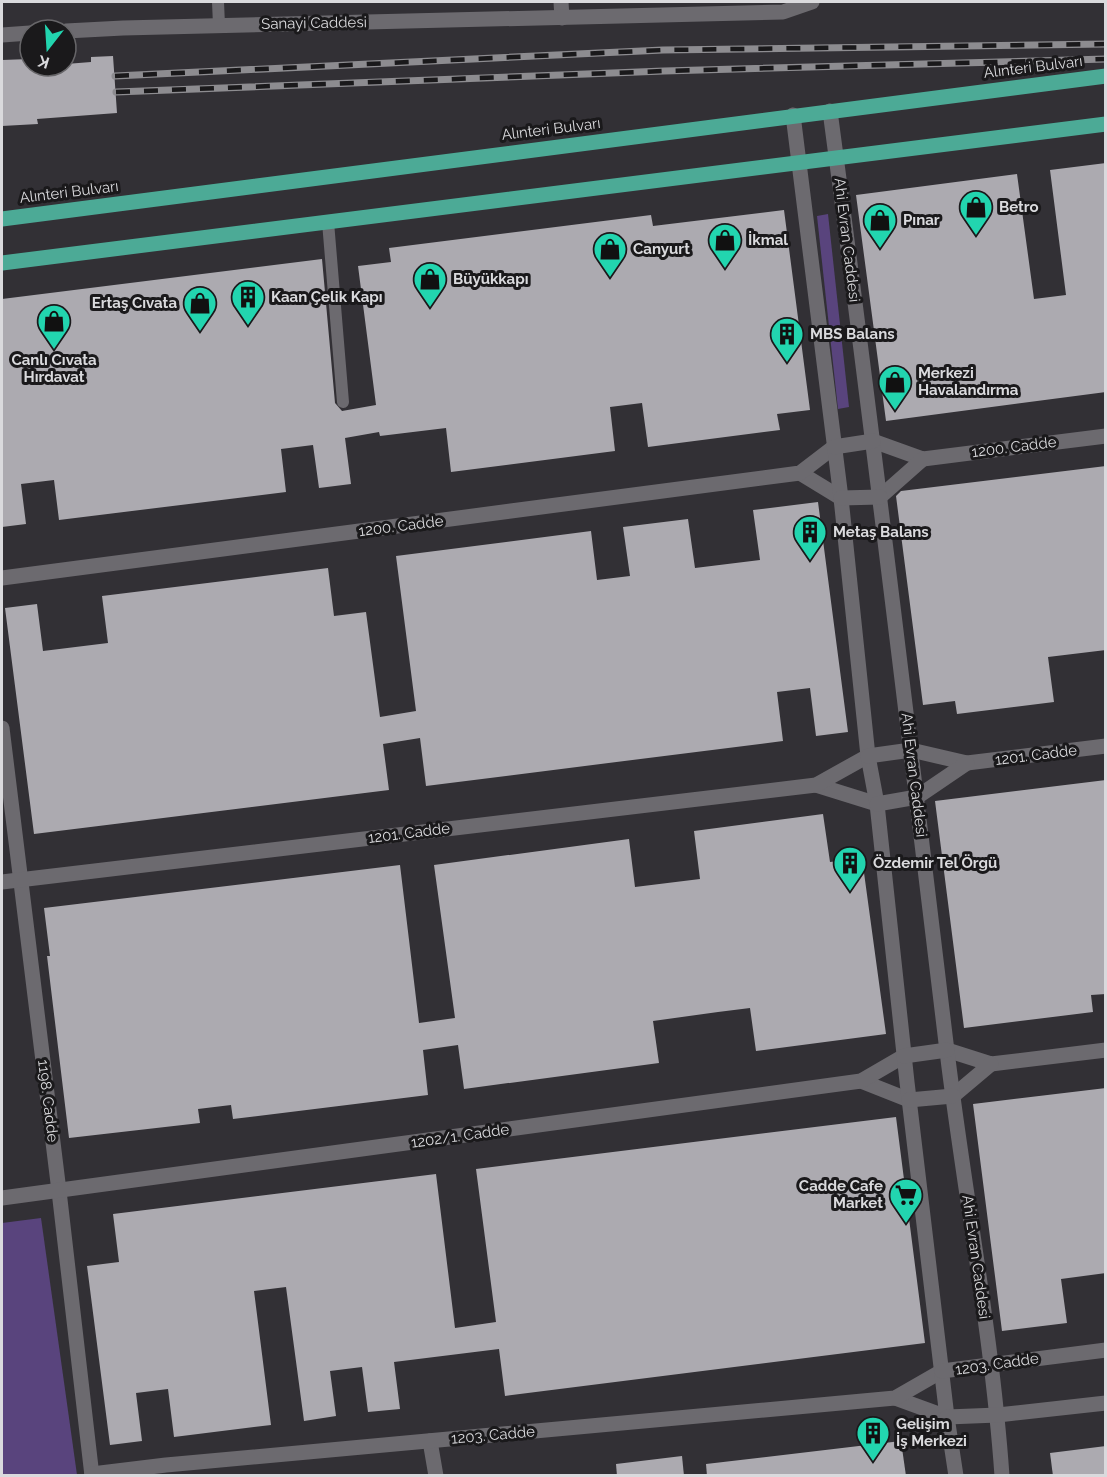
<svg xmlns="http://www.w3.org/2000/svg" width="1107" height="1477" font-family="Raleway,sans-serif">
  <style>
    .green { fill: #59447d }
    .building { fill: #acaab0 }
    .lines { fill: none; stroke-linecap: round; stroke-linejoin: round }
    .service { stroke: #6c6a6f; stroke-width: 12 }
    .minor { stroke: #6c6a6f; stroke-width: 15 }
    .tertiary { stroke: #6c6a6f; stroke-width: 15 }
    .secondary { stroke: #6c6a6f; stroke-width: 15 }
    .primary { stroke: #4caa96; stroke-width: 15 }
    .rail-casing { stroke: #8d8c90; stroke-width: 7 }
    .rail { stroke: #1a191b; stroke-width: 4.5; stroke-dasharray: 14; stroke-linecap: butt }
    .labels { text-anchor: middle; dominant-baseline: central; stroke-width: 6; stroke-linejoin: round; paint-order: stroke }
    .street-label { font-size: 15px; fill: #dadadd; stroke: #1a191b }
    .poi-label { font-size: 15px; font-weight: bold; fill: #dadadd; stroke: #1a191b; text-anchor: start }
  </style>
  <rect width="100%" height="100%" fill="#323035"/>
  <g class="green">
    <path d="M828 214 849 407 838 409 817 216Z"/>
    <path d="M41 1218 77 1475H2V1223Z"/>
  </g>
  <g class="building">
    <path d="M113 56 117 113 37 119 38 124 2 126V60L30 59V66H66V64L91 62V57Z"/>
    <path d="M1106 163V392L886 421 856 195 1017 174 1034 299 1066 295 1050 170Z"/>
    <path d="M784 210 810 410 777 414 780 430 648 447 642 403 610 407 615 451 451 472 446 428 380 436 379 432 345 438 351 484 319 488 313 445 281 449 286 492 59 520 54 480 21 484 26 524 2 527V299L322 259 335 403 342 411 376 405 358 266 391 262 389 248 651 215 653 226Z"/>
    <path d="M1106 466V650L1048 657 1054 702 957 714 955 701 923 705 896 496 901 491Z"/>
    <path d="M818 502 848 732 816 736 810 688 777 692 783 741 426 786 420 738 383 744 389 790 34 834 5 608 37 604 43 651 108 643 102 596 328 568 334 616 366 612 380 717 416 711 396 556 591 531 597 580 630 576 623 527 688 519 695 568 760 560 753 510Z"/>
    <path d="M1106 780V994L1091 995 1093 1012 964 1028 935 801Z"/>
    <path d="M823 814 830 862 862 858 886 1034 756 1051 750 1008 718 1012 653 1021 659 1063 464 1089 458 1045 423 1050 428 1095 233 1119 231 1105 198 1109 200 1123 69 1138 47 956H50L44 908 400 865 419 1023 455 1018 434 865 629 839 635 887 700 879 694 831Z"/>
    <path d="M1106 1088V1273L1061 1279 1067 1323 1002 1331 973 1104Z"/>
    <path d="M896 1117 925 1343 505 1396 499 1349 394 1362 400 1409 368 1412 362 1367 330 1371 336 1416 304 1421 286 1287 254 1291 271 1425 174 1437 168 1389 136 1393 142 1441 110 1445 87 1266 119 1262 113 1214 436 1174 455 1328 496 1322 476 1169Z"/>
    <path d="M901 1441 906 1476H707L706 1464Z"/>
    <path d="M1106 1446V1476H1053L1050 1453Z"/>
    <path d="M682 1456 684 1476H617L616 1464Z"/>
  </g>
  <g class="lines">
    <g class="service">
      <path d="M218 2 219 25"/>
      <path d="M328 222 343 402"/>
    </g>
    <g class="minor">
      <path d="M561 2 562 18"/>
      <path d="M873 441 923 459 1106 436"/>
      <path d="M800 473 841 498"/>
      <path d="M880 497 923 459"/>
      <path d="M2 578 800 473 834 447"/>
      <path d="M2 728 59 1191 92 1476"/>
      <path d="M911 750 967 763 1106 746"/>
      <path d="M816 785 877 804"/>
      <path d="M917 797 967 763"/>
      <path d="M2 882 816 785 868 756"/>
      <path d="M947 1050 991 1064 1106 1050"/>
      <path d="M861 1081 909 1100"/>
      <path d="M953 1096 991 1064"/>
      <path d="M2 1198 861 1081 904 1056"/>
      <path d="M895 1398 947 1417"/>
      <path d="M430 1441 436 1476"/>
      <path d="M92 1474 166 1465 895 1398 942 1371"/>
    </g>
    <g class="tertiary">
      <path d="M66 31 123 28 783 12 812 2"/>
      <path d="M2 35 30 33"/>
    </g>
    <g class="secondary">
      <path d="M830 111C872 424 909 737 947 1051 964 1192 992 1333 1002 1476"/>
      <path d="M793 115 841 498 868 756 877 804 907 1082 947 1417 956 1476"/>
      <path d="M834 447 873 441"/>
      <path d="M841 498 880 497"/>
      <path d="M868 756 911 750"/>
      <path d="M877 804 917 797"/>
      <path d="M904 1056 947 1050"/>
      <path d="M909 1100 953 1096"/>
      <path d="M942 1371 1106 1350"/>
      <path d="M947 1417 998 1415 1106 1403"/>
    </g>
    <g class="primary">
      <path d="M2 219 1106 76"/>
      <path d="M2 263 1106 124"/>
    </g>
    <defs>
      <g id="rail">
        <path d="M115 76 663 50 1106 44"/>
        <path d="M116 92 664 71 1106 59"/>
      </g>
    </defs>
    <use href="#rail" class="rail-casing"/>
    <use href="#rail" class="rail"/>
  </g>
  <defs>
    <symbol id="shop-pin" viewBox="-11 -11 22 30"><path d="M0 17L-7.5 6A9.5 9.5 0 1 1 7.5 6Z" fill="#22d5af" stroke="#1a191b"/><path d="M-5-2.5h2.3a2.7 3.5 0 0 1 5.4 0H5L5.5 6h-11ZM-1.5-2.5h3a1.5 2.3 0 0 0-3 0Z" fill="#111"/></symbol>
    <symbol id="building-pin" viewBox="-11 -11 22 30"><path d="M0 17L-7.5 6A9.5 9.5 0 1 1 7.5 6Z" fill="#22d5af" stroke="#1a191b"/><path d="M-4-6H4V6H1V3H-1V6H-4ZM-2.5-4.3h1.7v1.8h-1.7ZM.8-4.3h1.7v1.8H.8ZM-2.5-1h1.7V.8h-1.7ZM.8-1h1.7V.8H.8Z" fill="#111"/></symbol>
    <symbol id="supermarket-pin" viewBox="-11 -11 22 30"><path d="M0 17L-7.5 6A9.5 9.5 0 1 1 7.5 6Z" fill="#22d5af" stroke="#1a191b"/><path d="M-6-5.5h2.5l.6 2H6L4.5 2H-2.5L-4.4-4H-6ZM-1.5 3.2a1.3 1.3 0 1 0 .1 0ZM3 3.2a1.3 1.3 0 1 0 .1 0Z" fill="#111"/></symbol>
  </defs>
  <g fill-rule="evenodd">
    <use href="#shop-pin" x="957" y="188" width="38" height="52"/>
    <use href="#shop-pin" x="861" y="201" width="38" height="52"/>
    <use href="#shop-pin" x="706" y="221" width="38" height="52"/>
    <use href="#shop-pin" x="591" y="230" width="38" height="52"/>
    <use href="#shop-pin" x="411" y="260" width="38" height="52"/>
    <use href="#building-pin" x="229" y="278" width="38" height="52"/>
    <use href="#shop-pin" x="181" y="284" width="38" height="52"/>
    <use href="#shop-pin" x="35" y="302" width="38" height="52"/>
    <use href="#building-pin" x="768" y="315" width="38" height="52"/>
    <use href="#shop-pin" x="876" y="363" width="38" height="52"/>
    <use href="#building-pin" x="791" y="513" width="38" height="52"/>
    <use href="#building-pin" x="831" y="844" width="38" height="52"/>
    <use href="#supermarket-pin" x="887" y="1176" width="38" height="52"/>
    <use href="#building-pin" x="854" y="1414" width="38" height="52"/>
  </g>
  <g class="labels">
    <g class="street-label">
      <text transform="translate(314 23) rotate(-1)">Sanayi Caddesi</text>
      <text transform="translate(1033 67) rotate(-7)">Alınteri Bulvarı</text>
      <text transform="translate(551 129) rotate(-7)">Alınteri Bulvarı</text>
      <text transform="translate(69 192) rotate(-7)">Alınteri Bulvarı</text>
      <text transform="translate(847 240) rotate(83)">Ahi Evran Caddesi</text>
      <text transform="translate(1014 447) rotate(-7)">1200. Cadde</text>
      <text transform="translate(401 526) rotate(-7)">1200. Cadde</text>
      <text transform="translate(1036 755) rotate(-7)">1201. Cadde</text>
      <text transform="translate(914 775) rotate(83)">Ahi Evran Caddesi</text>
      <text transform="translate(409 833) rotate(-7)">1201. Cadde</text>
      <text transform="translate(48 1101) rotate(83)">1198. Cadde</text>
      <text transform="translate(460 1136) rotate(-8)">1202/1. Cadde</text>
      <text transform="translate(976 1257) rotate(82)">Ahi Evran Caddesi</text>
      <text transform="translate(997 1364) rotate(-8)">1203. Cadde</text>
      <text transform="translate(493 1435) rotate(-5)">1203. Cadde</text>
    </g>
    <g class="poi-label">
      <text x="999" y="207">Betro</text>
      <text x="903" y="220">Pınar</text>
      <text x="748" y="240">İkmal</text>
      <text x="633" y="249">Canyurt</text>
      <text x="453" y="279">Büyükkapı</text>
      <text x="271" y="297">Kaan Çelik Kapı</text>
      <text x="177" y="303" text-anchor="end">Ertaş Cıvata</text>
      <text x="810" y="334">MBS Balans</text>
      <text x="54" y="360" text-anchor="middle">Canlı Cıvata<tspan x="54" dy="17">Hırdavat</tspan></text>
      <text x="918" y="373">Merkezi<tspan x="918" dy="17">Havalandırma</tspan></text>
      <text x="833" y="532">Metaş Balans</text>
      <text x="873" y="863">Özdemir Tel Örgü</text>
      <text x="883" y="1186" text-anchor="end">Cadde Cafe<tspan x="883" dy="17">Market</tspan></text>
      <text x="896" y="1424">Gelişim<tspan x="896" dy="17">İş Merkezi</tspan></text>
    </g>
  </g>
  <rect width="1107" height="1477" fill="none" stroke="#dadadd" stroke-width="6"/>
  <g transform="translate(48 48) rotate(197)"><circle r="28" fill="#1a191b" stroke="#676669" stroke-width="1.5"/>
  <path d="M0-4.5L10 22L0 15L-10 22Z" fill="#22d5af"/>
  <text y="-9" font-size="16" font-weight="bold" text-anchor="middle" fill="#dadadd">K</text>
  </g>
</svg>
